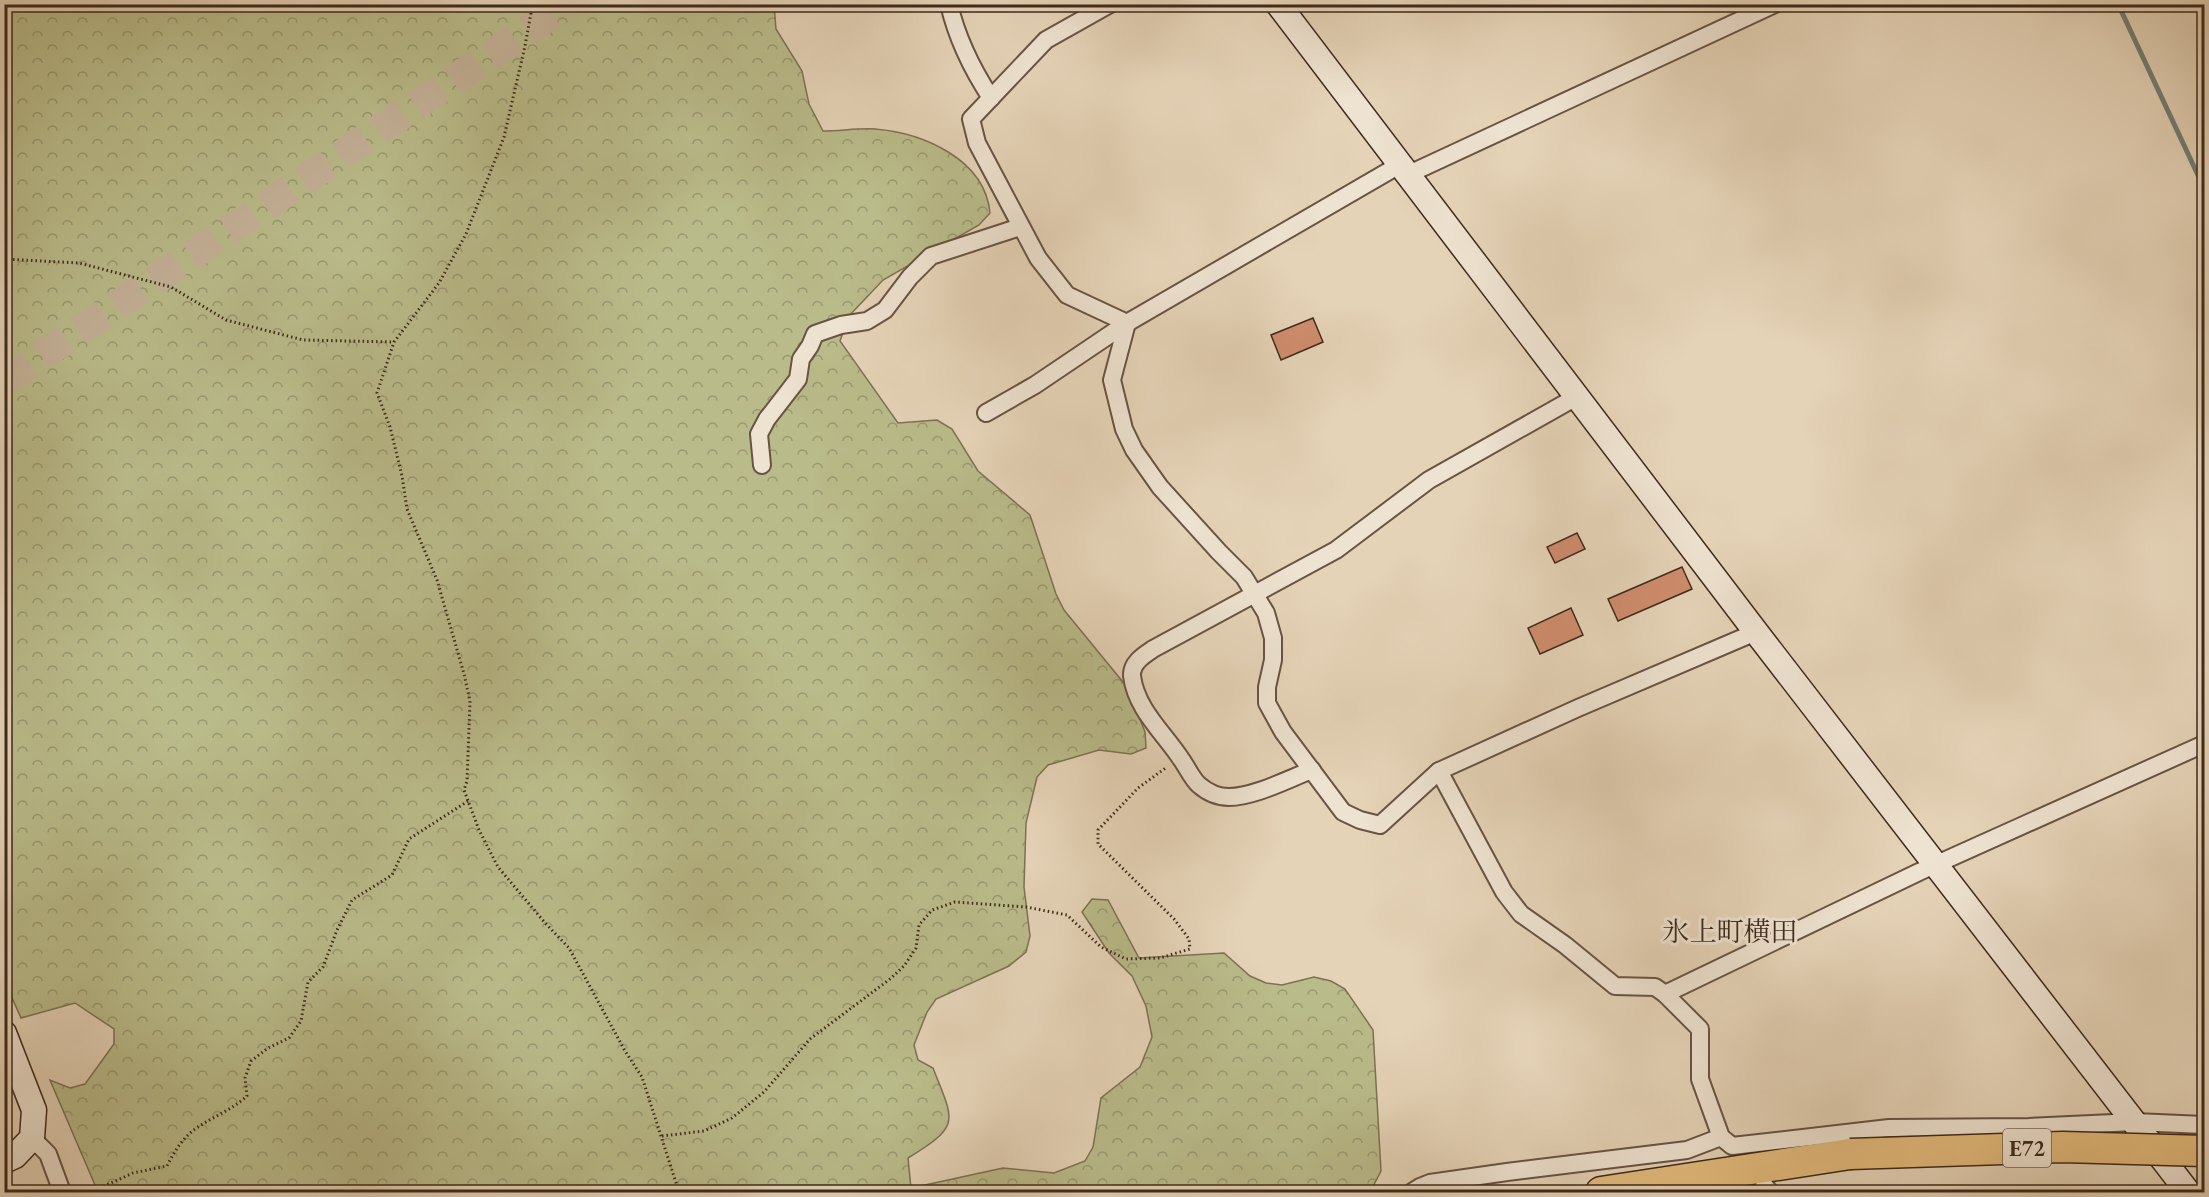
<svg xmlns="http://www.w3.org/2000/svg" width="2209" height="1197" font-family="'EB Garamond','Noto Serif JP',serif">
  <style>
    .forest { fill: url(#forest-crowns); stroke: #7c7253; stroke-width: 1.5 }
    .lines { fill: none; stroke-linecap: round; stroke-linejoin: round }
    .stream { stroke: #737f76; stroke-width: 5 }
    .building { fill: #cf8d6d; stroke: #3e2a1c; stroke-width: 1.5 }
    .highway-tunnel { stroke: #c4b198; stroke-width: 30; stroke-dasharray: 30 15; stroke-linecap: butt }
    .street-casing { stroke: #685443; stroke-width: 20 }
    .secondary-casing { stroke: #3e2a1c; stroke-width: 27 }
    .highway-casing { stroke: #3e2a1c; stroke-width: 33 }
    .path { stroke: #3e2a1c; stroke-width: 3; stroke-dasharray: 1.5 3; stroke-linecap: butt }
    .street { stroke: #eee2d0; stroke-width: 16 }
    .secondary { stroke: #eee2d0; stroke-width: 24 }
    .highway { stroke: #e2ba7c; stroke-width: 30 }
    .highway-bridge-casing { stroke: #3e2a1c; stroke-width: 33; stroke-linecap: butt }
    .highway-bridge { stroke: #e2ba7c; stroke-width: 30 }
    .labels { text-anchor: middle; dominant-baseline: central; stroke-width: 6; stroke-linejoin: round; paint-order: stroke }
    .shield { fill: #eee2d0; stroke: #736152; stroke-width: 1.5 }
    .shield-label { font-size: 22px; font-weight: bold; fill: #3e2a1c }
    .quarter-label { font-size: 27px; fill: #3e2a1c; stroke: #eee2d0 }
  </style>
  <defs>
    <pattern id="forest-crowns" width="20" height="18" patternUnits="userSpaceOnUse" patternTransform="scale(1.5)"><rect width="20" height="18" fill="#babb8a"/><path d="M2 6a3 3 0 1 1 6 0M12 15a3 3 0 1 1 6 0" fill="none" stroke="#999870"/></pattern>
  </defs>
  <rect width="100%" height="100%" fill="#e5d3b7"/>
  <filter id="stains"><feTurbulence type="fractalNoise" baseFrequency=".00333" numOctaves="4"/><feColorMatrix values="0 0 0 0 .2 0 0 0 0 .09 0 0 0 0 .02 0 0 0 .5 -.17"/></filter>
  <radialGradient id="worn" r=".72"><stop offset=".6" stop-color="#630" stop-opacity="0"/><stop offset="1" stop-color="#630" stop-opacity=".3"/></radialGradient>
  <path class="forest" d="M4 5H774L776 29 802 71 809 104 823 131C840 131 858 128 875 129 923 133 985 159 990 213L979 225 883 280 849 316 840 341 898 423 937 420 952 429 978 471 1030 515 1056 594 1064 610 1127 687 1145 732 1146 748 1131 754 1099 750 1048 765 1037 777 1026 823 1024 887 1030 936 1026 952 1009 966 936 999 927 1012 914 1045 918 1060 933 1068C954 1122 962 1125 908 1158L911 1188 1003 1168 1054 1173 1085 1161 1093 1147 1101 1098 1140 1067 1152 1037 1146 1006 1132 976 1109 953 1082 912 1092 899 1108 900 1139 958 1224 953 1250 976 1266 983 1282 985 1314 977 1331 981 1345 989 1373 1030 1381 1171 1370 1192H98L50 1080 70 1088 85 1084 114 1044V1029L75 1003 21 1018 5 982Z"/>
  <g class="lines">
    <path class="stream" d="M2118 4 2204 188"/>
  </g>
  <g class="building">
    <path d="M1313 318 1323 342 1281 360 1271 335Z"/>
    <path d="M1577 533 1585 549 1555 563 1547 547Z"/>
    <path d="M1682 567 1692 589 1618 621 1608 599Z"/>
    <path d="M1571 608 1583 635 1540 654 1528 628Z"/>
  </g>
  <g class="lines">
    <path class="highway-tunnel" d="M4 381 567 4"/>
    <defs>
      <g id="street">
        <path d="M949 4C957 39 972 69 991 98"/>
        <path d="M1110 4 1046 40 971 119 977 143 1038 258 1067 295 1127 323"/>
        <path d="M1409 174 1775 4"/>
        <path d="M1127 323 1112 380 1124 429 1134 450 1160 487 1219 552 1244 577 1266 613 1273 638V660L1267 687V703L1283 732 1343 812 1360 820 1380 825 1439 771 1578 708 1756 632"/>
        <path d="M986 413 1035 385 1127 323 1401 164"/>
        <path d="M762 465 759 434 767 419 798 379 801 359 810 346 815 334 841 325 867 321 885 310 910 277 931 256 1020 227"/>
        <path d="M1312 770C1288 779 1254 797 1229 797 1218 797 1207 792 1199 785 1192 779 1187 767 1181 759 1164 733 1136 709 1132 676 1131 663 1144 655 1153 649L1336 550 1429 480 1578 396"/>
        <path d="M1439 771 1504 892 1521 914 1565 945 1615 986 1655 987 1665 994 1700 1029V1079L1721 1137 1732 1146 1889 1128 2029 1127 2135 1122 2204 1125"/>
        <path d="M1665 994 1919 872 2204 744"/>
        <path d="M32 1138 48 1154 62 1192"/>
        <path d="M1764 1185 1770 1192"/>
        <path d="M1412 1192 1420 1187 1430 1183 1507 1172 1687 1150 1721 1137"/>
      </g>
      <g id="secondary">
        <path d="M1278 4 1756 632 2188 1192"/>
        <path d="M4 1033 34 1110 32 1138 15 1156 4 1161"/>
      </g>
      <path id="highway" d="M1601 1192 1850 1154"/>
    </defs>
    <use href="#street" class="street-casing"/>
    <use href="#secondary" class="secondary-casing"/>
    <use href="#highway" class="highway-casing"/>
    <g class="path">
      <path d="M530 4 531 13 525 46 504 137 466 234 439 283 394 342 377 393 390 427 402 476 407 509 437 580 464 674 470 701 467 781 464 790 479 830 498 867 546 924 569 948 625 1051 642 1077 679 1192"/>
      <path d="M4 259 79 263 171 287 226 320 303 340 394 342"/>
      <path d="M662 1136 704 1131 732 1118 764 1092 810 1039 890 979 904 966 916 948 919 925 932 910 955 902 1026 907 1067 915 1101 947 1126 959 1160 958 1190 949 1189 939 1174 919 1098 844V830L1138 788 1167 767"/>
      <path d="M91 1192 133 1173 167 1166C174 1152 182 1139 195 1129 212 1117 232 1110 247 1096L245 1078 251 1061 268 1048 289 1038 301 1021 308 982 323 967 337 930 352 900 392 875 409 839 468 801"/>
    </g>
    <use href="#street" class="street"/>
    <use href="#secondary" class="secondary"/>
    <use href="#highway" class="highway"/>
    <defs>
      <path id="highway-bridge" d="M1850 1154 2063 1147 2204 1151"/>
    </defs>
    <use href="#highway-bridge" class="highway-bridge-casing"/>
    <use href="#highway-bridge" class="highway-bridge"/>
  </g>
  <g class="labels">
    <rect class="shield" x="2003" y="1129" width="48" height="38" rx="4.5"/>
    <g class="shield-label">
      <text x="2027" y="1148">E72</text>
    </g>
    <g class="quarter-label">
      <text x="1730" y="931">氷上町横田</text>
    </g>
  </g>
  <rect width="2209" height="1197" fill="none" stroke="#e5d3b7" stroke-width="24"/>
  <rect x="6" y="6" width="2197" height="1185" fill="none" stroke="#3e2a1c" stroke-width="3"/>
  <rect x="12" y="12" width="2185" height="1173" fill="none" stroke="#3e2a1c" stroke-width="1.5"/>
  <rect width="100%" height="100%" filter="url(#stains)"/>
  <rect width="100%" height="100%" fill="url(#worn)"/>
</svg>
